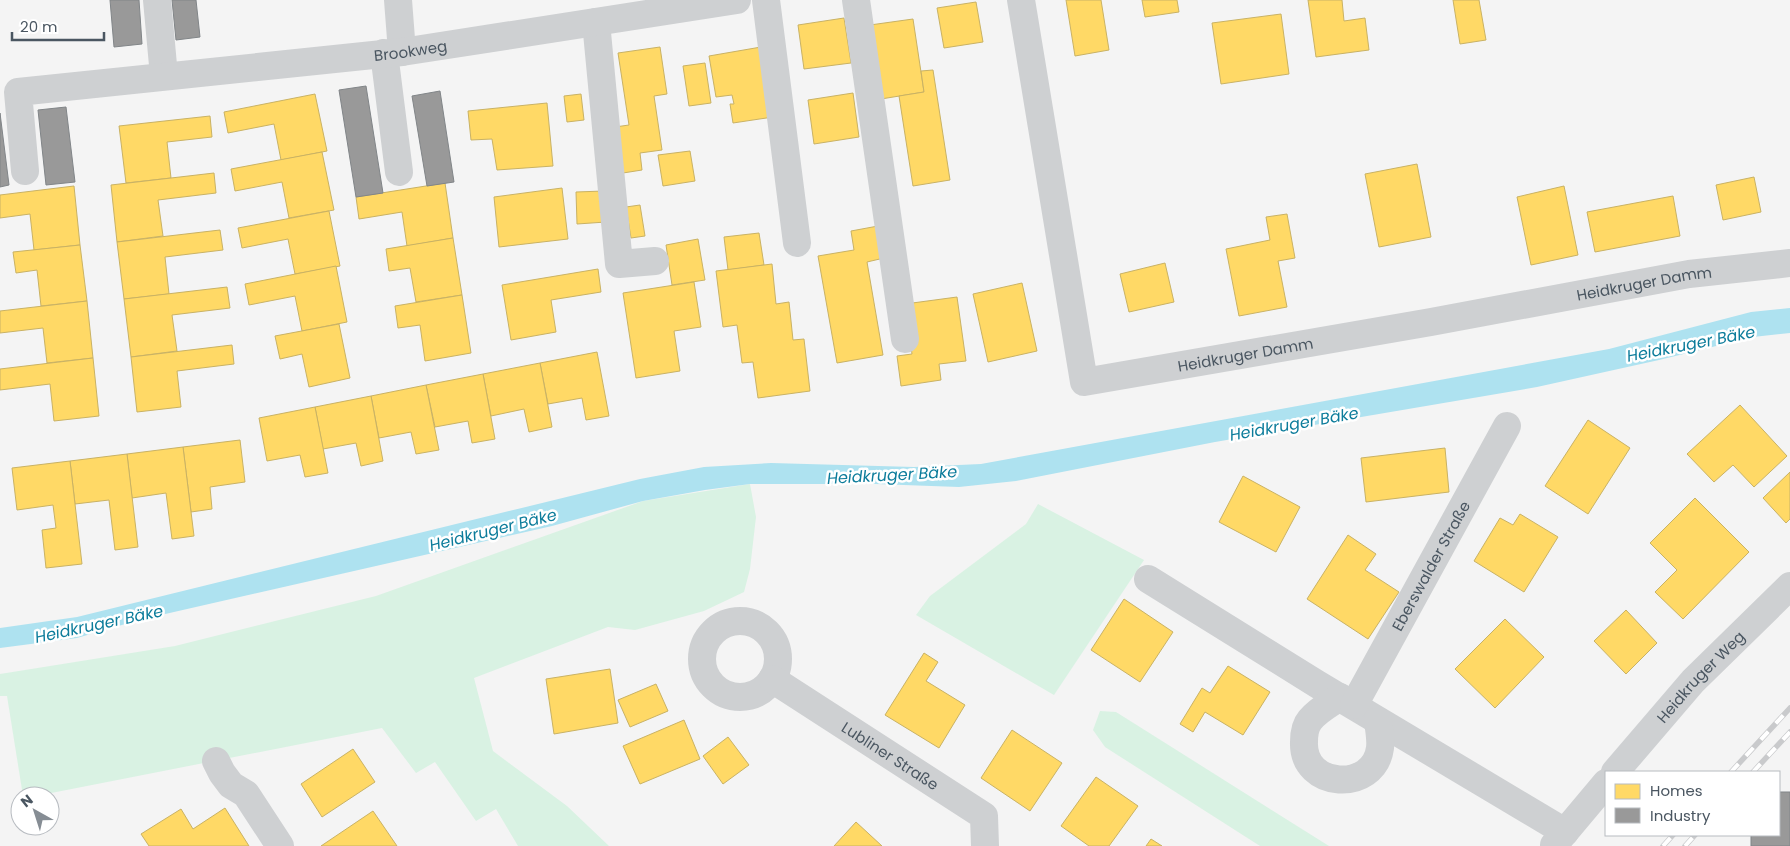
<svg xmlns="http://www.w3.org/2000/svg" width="1790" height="846" font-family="Poppins,sans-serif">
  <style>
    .green { fill: #d9f2e3 }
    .water { fill: #aee2f0 }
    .homes { fill: #ffd966; stroke: #c9b264 }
    .industry { fill: #999; stroke: #818588 }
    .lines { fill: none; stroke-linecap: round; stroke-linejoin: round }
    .minor { stroke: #ced0d2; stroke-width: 28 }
    .rail-casing { stroke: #c9cacc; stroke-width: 5.5 }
    .rail { stroke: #fff; stroke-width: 4; stroke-dasharray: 11; stroke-linecap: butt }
    .labels { text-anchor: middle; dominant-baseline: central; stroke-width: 5; stroke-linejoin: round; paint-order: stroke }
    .street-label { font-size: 15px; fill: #4a5661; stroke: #fff }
    .water-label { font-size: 16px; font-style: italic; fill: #0c7c9b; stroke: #fff }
  </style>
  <rect width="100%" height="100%" fill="#f4f4f4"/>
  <g class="green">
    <path d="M750 484 756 517 750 569 744 592 704 611 635 630 608 627 474 678 493 751 567 806 609 846H518L496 809 476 821 435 762 416 773 382 728 36 796H23L7 696H0V674L175 646 376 596 643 501Z"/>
    <path d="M1038 504 1144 560 1054 695 916 615 930 596 1026 524Z"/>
    <path d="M1100 711 1116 712 1329 846H1260L1105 747 1093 730Z"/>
  </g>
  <path class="water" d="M1790 308V333L1753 337 1659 360 1537 387 1215 442 1016 481 959 487 876 484H750L705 490 643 501 552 526 139 620 77 638 0 648V628L77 617 640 479 704 467 771 463 914 467 981 464 1609 349 1751 312Z"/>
  <g class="homes">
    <path d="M1066 0H1101L1109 50 1075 56Z"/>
    <path d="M1142 0H1177L1179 12 1145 17Z"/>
    <path d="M1308 0H1342L1344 21 1365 18 1369 50 1316 57Z"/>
    <path d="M1453 0H1479L1486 40 1460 44Z"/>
    <path d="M976 2 983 42 944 48 937 8Z"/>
    <path d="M1281 14 1289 74 1221 84 1212 23Z"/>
    <path d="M844 18 851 63 804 69 798 25Z"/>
    <path d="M913 19 924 92 881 99 870 25Z"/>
    <path d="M660 47 667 94 654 96 662 150 640 153 642 170 623 173 615 127 629 125 618 53Z"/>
    <path d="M761 47 773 117 733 123 730 104H734L732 95 716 97 709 56Z"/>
    <path d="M705 63 711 103 689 106 683 66Z"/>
    <path d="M933 70 950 180 913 186 899 96 924 92 921 71Z"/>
    <path d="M853 93 859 137 814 144 808 100Z"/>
    <path d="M315 94 327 151 281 160 274 124 228 133 224 112Z"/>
    <path d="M581 94 584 120 567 122 564 96Z"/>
    <path d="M547 103 553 166 497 170 492 139 471 140 468 111Z"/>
    <path d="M210 116 212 137 167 142 171 178 126 183 119 126Z"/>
    <path d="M690 151 695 181 663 186 658 155Z"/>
    <path d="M322 152 334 210 289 218 282 182 235 191 231 169Z"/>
    <path d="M1417 164 1431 237 1379 247 1365 174Z"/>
    <path d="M214 173 216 193 158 200 163 236 117 242 111 185Z"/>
    <path d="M1754 177 1761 212 1723 220 1716 185Z"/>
    <path d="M445 183 453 238 407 246 402 212 359 219 356 197Z"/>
    <path d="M74 186 80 245 34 250 30 214 0 218V195Z"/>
    <path d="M1564 186 1578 255 1531 265 1517 197Z"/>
    <path d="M562 188 568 239 499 247 494 197Z"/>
    <path d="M604 191 606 222 577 224 576 192Z"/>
    <path d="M1673 196 1680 236 1595 252 1587 212Z"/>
    <path d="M640 205 645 236 631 238 626 207Z"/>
    <path d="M329 211 340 266 295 274 288 239 242 248 238 228Z"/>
    <path d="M1287 214 1295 258 1278 261 1287 307 1239 316 1226 249 1270 240 1266 217Z"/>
    <path d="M878 226 884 258 867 262 883 355 837 363 818 256 854 250 851 231Z"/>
    <path d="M220 230 223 250 165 257 169 294 124 299 117 242Z"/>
    <path d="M759 233 764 265 728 270 724 237Z"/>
    <path d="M453 238 462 295 416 302 410 268 389 271 386 249Z"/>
    <path d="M698 239 705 280 672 285 666 245Z"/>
    <path d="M80 245 87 301 41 306 37 270 16 273 13 252Z"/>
    <path d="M1165 263 1174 302 1129 312 1120 274Z"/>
    <path d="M772 264 776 304 789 302 793 340 804 339 810 391 758 398 753 362 742 363 737 325 723 327 716 271Z"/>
    <path d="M336 266 347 322 302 331 295 296 249 305 245 284Z"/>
    <path d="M598 269 601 292 551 300 556 332 511 340 502 285Z"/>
    <path d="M694 282 701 327 674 331 680 371 636 378 623 293Z"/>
    <path d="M1022 283 1037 351 988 362 973 294Z"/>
    <path d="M227 287 230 308 172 315 177 351 131 357 124 299Z"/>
    <path d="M462 295 471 353 425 361 420 325 398 328 395 306Z"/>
    <path d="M957 297 966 361 939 364 941 380 901 386 897 356 912 354 905 304Z"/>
    <path d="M87 301 93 358 47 363 43 328 0 333V311Z"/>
    <path d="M339 324 350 378 309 387 302 354 280 359 275 336Z"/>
    <path d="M232 345 234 364 177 371 181 407 137 412 131 357Z"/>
    <path d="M597 352 609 416 586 420 582 398 548 404 540 363Z"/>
    <path d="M93 358 99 416 54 421 50 384 0 390V369Z"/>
    <path d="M540 363 552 427 529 432 524 409 491 416 483 374Z"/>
    <path d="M483 374 495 439 472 443 468 421 435 427 426 385Z"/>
    <path d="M426 385 439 450 416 454 411 432 379 438 371 396Z"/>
    <path d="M371 396 383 461 361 466 356 443 323 449 315 407Z"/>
    <path d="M1740 405 1787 456 1754 487 1733 465 1714 482 1687 454Z"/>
    <path d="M315 407 328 473 305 477 300 455 267 461 259 418Z"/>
    <path d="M1588 420 1630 448 1588 514 1545 486Z"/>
    <path d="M240 440 245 482 210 487 212 509 191 512 183 447Z"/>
    <path d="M183 447 194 536 172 539 166 493 132 498 127 454Z"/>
    <path d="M1445 448 1449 492 1366 502 1361 458Z"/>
    <path d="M127 454 138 547 115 550 109 500 75 504 70 461Z"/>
    <path d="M70 461 82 564 46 568 42 530 56 528 53 505 17 510 12 468Z"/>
    <path d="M1790 472V519L1786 523 1763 498Z"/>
    <path d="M1243 476 1300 507 1276 552 1219 522Z"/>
    <path d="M1695 498 1749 552 1683 619 1655 592 1677 570 1650 543Z"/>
    <path d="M1520 514 1558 537 1524 592 1474 561 1500 518 1513 525Z"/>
    <path d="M1348 535 1376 554 1365 570 1399 592 1368 639 1307 599Z"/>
    <path d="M1124 599 1173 632 1140 682 1091 650Z"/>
    <path d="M1626 610 1657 643 1626 674 1594 641Z"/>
    <path d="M1505 619 1544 657 1495 708 1455 669Z"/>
    <path d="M924 653 938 662 926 681 965 705 939 748 885 715Z"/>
    <path d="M1228 666 1270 692 1243 735 1205 712 1193 732 1180 724 1202 688 1210 693Z"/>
    <path d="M610 669 618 723 554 734 546 679Z"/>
    <path d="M656 684 668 711 630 727 618 700Z"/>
    <path d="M684 720 700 759 640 784 623 746Z"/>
    <path d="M1012 730 1062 763 1030 811 981 778Z"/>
    <path d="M728 737 749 765 723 784 703 756Z"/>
    <path d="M353 749 375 782 322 817 301 784Z"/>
    <path d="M1096 777 1138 806 1109 846H1089L1061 826Z"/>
    <path d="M225 808 249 846H149L141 834 181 809 193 829Z"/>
    <path d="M373 811 397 846H321Z"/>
    <path d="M856 822 882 846H834Z"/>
    <path d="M1151 839 1162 846H1146Z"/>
  </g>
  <g class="industry">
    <path d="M110 0H139L142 44 114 47Z"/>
    <path d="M172 0H196L200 37 176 40Z"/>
    <path d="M366 86 383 193 356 197 339 90Z"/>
    <path d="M440 91 454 182 427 186 412 96Z"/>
    <path d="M66 107 75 182 46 185 38 110Z"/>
    <path d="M0 113 9 185 0 187Z"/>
    <path d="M1779 792H1790V846H1751V835H1779Z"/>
  </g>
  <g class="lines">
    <g class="minor">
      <path d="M157 0 164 76"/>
      <path d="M398 0 402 52"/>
      <path d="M766 0 797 243"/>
      <path d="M856 0 905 339"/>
      <path id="s1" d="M1021 0 1084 382 1431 322 1689 274 1790 263"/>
      <path d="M596 22 619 264 655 261"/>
      <path d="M384 53 399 172"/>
      <path id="s2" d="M25 171 18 92 402 52 737 0"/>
      <path d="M1148 579 1317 684 1565 832"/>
      <circle cx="740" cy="659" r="38"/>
      <path id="s3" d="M772 679 984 816 985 846"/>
      <path d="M1340 697C1330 704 1318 710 1310 720 1305 726 1304 734 1304 742 1302 789 1374 793 1380 748 1381 739 1379 729 1378 721"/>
      <path id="s4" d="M1354 705 1507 426"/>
      <path d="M216 761 222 773 231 785 246 794 280 846"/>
      <path id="s5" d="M1615 772 1693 681 1790 586"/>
      <path d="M1554 845 1606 783"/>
    </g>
    <defs>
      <g id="rail">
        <path d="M1731 772 1790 708"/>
        <path d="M1753 772 1790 732"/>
        <path d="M1663 846 1673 835"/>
        <path d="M1685 846 1695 835"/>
      </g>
    </defs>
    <use href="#rail" class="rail-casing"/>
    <use href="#rail" class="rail"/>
  </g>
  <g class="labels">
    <g class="street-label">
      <text stroke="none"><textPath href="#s2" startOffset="474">Brookweg</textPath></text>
      <text stroke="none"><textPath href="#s1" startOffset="956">Heidkruger Damm</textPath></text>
      <text stroke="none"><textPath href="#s1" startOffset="551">Heidkruger Damm</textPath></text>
      <text stroke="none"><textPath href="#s4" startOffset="159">Eberswalder Straße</textPath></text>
      <text stroke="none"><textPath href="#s5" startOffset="128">Heidkruger Weg</textPath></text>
      <text stroke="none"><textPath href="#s3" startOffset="141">Lubliner Straße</textPath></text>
    </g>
    <g class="water-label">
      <text transform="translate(1691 344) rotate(-11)">Heidkruger Bäke</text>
      <text transform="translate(1294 424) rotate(-10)">Heidkruger Bäke</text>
      <text transform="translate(892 475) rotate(-3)">Heidkruger Bäke</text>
      <text transform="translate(493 530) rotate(-14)">Heidkruger Bäke</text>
      <text transform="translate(99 624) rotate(-12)">Heidkruger Bäke</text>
    </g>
  </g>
  <rect x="1605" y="771" width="175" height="65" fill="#ffffff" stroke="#b7bbc0"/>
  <rect x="1615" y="784" width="25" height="15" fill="#ffd966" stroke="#b7bbc0"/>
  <text x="1650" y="796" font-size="15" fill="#4a5661">Homes</text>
  <rect x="1615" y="808" width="25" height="15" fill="#999999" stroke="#b7bbc0"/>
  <text x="1650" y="821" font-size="15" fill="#4a5661">Industry</text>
  <g transform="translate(35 811) rotate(321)"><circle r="24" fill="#ffffff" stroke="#b7bbc0"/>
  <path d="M0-4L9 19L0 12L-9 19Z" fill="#868d94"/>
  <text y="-8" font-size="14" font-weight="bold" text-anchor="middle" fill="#4a5661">N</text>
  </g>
  <path d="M12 32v8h92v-8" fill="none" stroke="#4a5661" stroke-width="2.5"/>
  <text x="20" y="32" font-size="15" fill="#4a5661" stroke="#ffffff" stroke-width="4" paint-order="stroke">20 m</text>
</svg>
